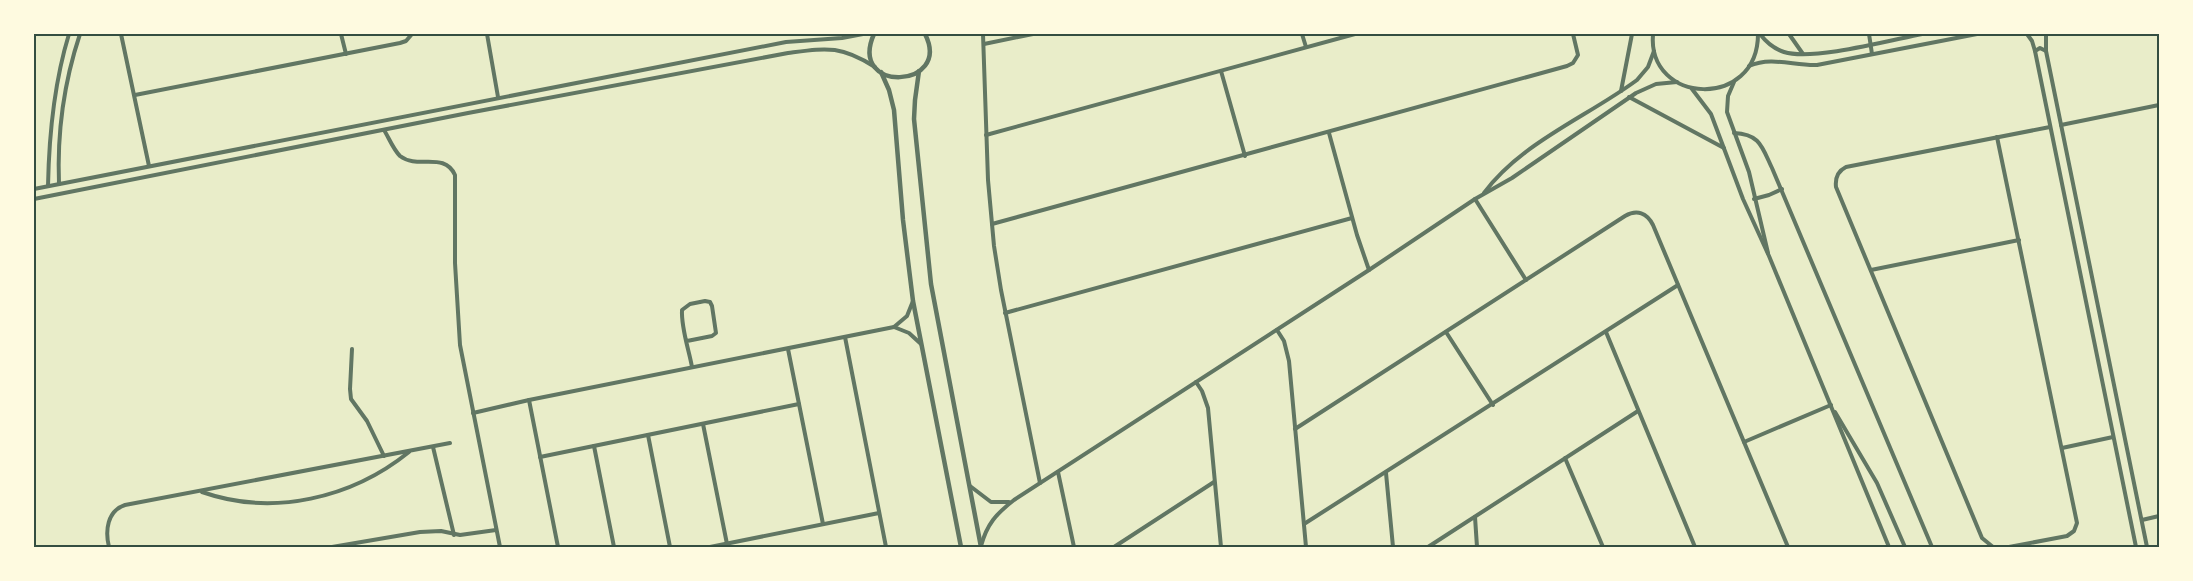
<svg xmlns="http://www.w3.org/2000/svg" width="2193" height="581" font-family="Barlow,sans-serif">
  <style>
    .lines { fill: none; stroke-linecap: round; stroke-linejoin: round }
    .minor { stroke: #617663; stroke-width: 4 }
    .tertiary { stroke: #617663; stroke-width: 4.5 }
    .neatline { fill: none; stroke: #344e41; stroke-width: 2 }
  </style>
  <rect width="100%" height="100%" fill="#e9edc9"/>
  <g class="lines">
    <g class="minor">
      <path d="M121 34 149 166"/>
      <path d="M341 34 346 54"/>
      <path d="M487 34 498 97"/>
      <path d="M983 34 988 180 994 246 1001 290 1040 483"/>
      <path d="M1302 34 1306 47"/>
      <path d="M1653 34C1647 105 1758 110 1758 34"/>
      <path d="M1760 34C1766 42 1775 49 1784 52 1813 61 1891 40 1922 34"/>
      <path d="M1789 34 1803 54"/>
      <path d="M1869 34 1872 54"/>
      <path d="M2027 34 2032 41 2035 51 2136 547"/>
      <path d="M2046 34V51L2147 547"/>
      <path d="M984 44 1033 34"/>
      <path d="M2035 51 2040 48 2046 51"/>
      <path d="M1749 66C1772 56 1794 66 1817 65L1977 34"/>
      <path d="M1221 71 1245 156"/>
      <path d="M1734 82 1728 96 1727 112 1749 172 1768 253"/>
      <path d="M1692 89 1711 114 1743 199 1769 256 1889 547"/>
      <path d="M1621 91 1632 34"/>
      <path d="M135 95 400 43 406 41 412 34"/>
      <path d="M1629 97 1724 148"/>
      <path d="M2061 125 2159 105"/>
      <path d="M384 130C389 138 393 149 400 156 418 170 444 151 455 175V263L460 345 500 547"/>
      <path d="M1329 133 1357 235 1369 270"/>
      <path d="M1734 133C1760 134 1762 147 1772 168L1932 547"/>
      <path d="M986 135 1355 34"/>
      <path d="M1997 137 2077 523 2074 531 2067 536 2009 547"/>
      <path d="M59 184C57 133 64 82 80 34"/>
      <path d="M48 186C49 135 54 83 69 34"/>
      <path d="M34 189 786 42 842 38 863 34"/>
      <path d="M1484 193C1522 142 1587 117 1637 80L1648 67 1654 51"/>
      <path d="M34 199 468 113 788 53C827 48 840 45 875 67"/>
      <path d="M1475 199 1526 280"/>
      <path d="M1754 199 1769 195 1782 189"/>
      <path d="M992 224 1567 66 1573 63 1578 55 1573 34"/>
      <path d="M1871 270 2019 240"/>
      <path d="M1005 313 1352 218"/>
      <path d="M894 327 909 333 921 344"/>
      <path d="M1277 330 1284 341 1289 361 1306 547"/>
      <path d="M1446 332 1493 405"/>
      <path d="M1606 332 1695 547"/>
      <path d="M845 337 886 547"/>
      <path d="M687 341 712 336 716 333 712 306 710 302 705 301 690 304 682 310C681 328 689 350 692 367"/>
      <path d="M352 349 350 389 351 399 367 421 384 456"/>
      <path d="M788 349 823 524"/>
      <path d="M1196 382 1202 391 1208 408 1221 547"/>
      <path d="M529 400 558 547"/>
      <path d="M1835 412 1877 483 1905 547"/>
      <path d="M473 413 529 400 894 327 907 316 913 301"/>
      <path d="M703 424 727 544"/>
      <path d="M1295 429 1625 216C1637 209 1647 213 1653 225L1788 547"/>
      <path d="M648 435 670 547"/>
      <path d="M1744 442 1831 405"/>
      <path d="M594 446 614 547"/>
      <path d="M433 447 454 535"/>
      <path d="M2062 448 2113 437"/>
      <path d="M540 457 799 404"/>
      <path d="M1565 458 1603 547"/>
      <path d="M1058 472 1074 547"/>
      <path d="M1386 473 1393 547"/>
      <path d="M970 486 991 502H1009"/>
      <path d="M202 492C273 517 352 498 409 452"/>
      <path d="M1475 517 1477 547"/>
      <path d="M2142 520 2159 516"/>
      <path d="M1304 524 1678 285"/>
      <path d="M981 546C987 524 996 514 1014 500L1369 270 1475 199 1512 178 1636 93 1656 84 1677 82"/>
      <path d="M109 547C105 531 107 511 125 505L450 443"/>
      <path d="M332 547 420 532 441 531 460 535 496 530"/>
      <path d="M710 547 879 513"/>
      <path d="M1114 547 1214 482"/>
      <path d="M1428 547 1638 411"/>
      <path d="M1993 547 1982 538 1836 187C1835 178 1838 171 1846 167L2050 127"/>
    </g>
    <g class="tertiary">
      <path d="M874 34C847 94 953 89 925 34"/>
      <path d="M919 71 915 100 914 119 931 284 981 547"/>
      <path d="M881 72 889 90 894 110 903 220 913 301 961 547"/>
    </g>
  </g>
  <rect width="2193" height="581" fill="none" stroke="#fefae0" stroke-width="70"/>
  <rect x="35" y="35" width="2123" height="511" class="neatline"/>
</svg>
